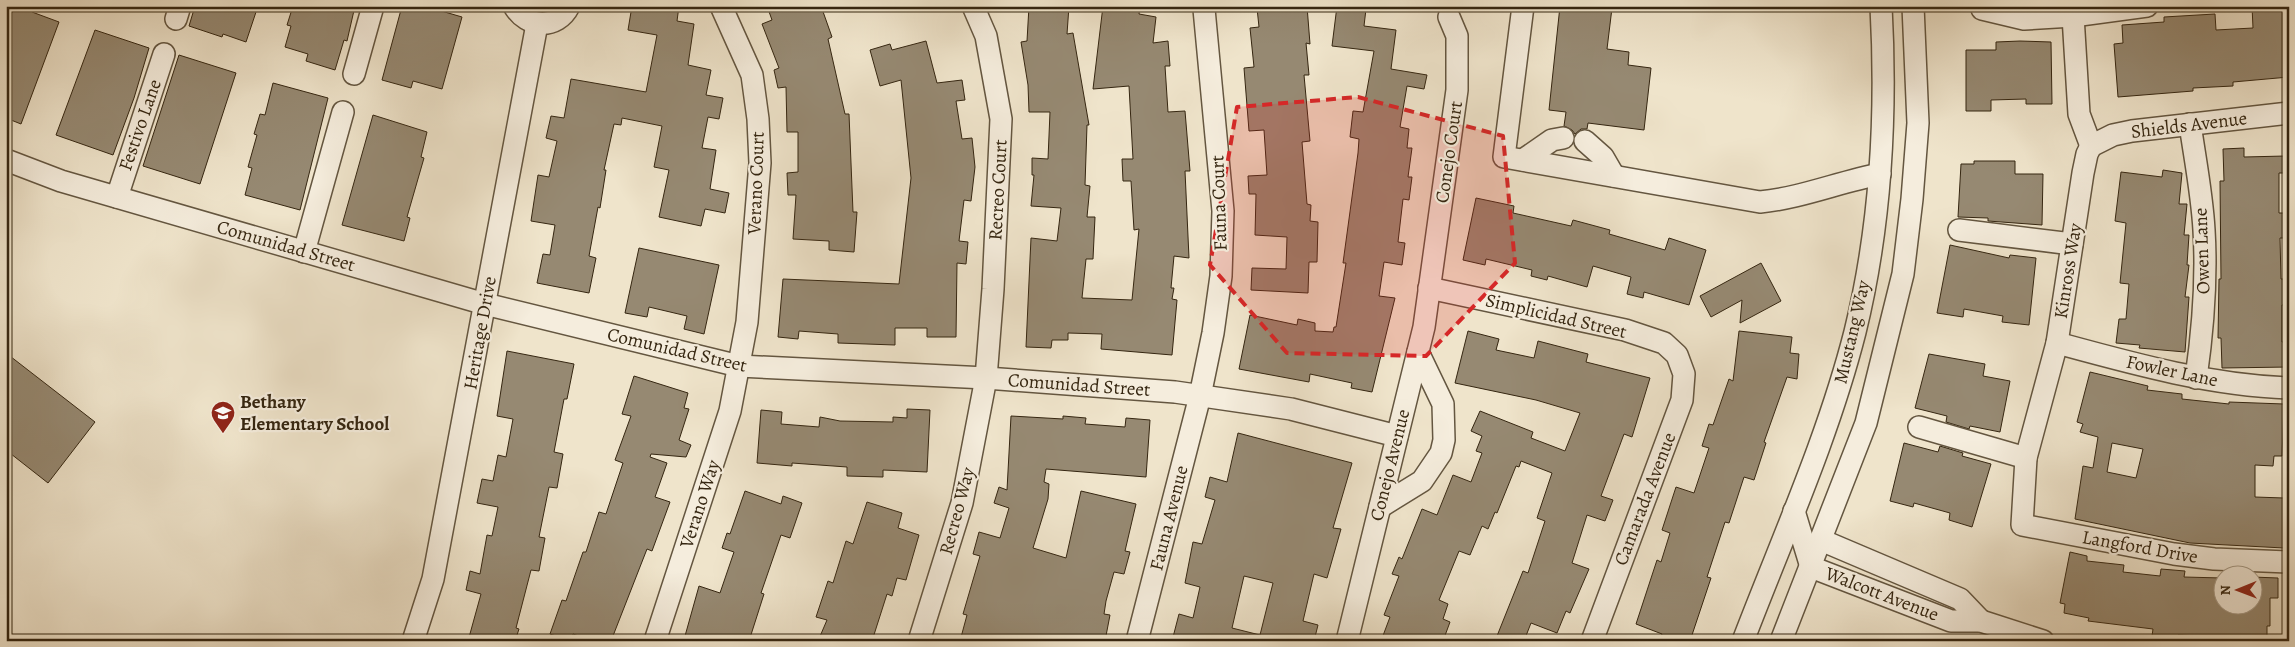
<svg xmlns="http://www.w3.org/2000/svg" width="2295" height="647" font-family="Alegreya,serif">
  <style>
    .building { fill: #968972; stroke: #352611; fill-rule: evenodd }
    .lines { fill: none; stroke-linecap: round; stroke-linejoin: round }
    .minor-casing { stroke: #645640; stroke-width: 24 }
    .minor { stroke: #f5eddd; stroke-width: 21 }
    .marked { fill: #d62828; fill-opacity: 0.2; stroke: #d62828; stroke-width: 4; stroke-dasharray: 10 6; stroke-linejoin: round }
    .labels { text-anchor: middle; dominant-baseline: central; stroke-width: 4.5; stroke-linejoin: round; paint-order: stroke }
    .street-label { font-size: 19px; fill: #352611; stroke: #f5eddd }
    .poi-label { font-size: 19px; font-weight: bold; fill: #352611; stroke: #f5eddd; text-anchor: start }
  </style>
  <rect width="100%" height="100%" fill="#efe4cb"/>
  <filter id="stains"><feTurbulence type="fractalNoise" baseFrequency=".004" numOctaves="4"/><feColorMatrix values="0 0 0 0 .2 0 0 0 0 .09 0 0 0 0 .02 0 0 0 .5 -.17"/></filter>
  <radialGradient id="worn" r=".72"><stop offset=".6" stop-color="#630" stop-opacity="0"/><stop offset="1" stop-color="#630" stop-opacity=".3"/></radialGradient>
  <g class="building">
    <path d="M6 6H34L32 12 59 22 21 124 6 118Z"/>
    <path d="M195 6H258L246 42 223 34 222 37 189 26Z"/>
    <path d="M293 6H355L347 41 344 40 335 70 306 61 308 54 285 47 291 26 287 25Z"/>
    <path d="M402 6H439L438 10 462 17 442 89 413 81 411 88 382 80Z"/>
    <path d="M632 6H679L677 21 694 24 688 65 711 70 706 95 723 98 719 119 708 117 702 148 716 150 710 189 729 193 725 213 705 209 701 226 659 217 669 170 654 167 662 126 622 118 621 125 614 124 604 170H606L600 208 598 207 589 256 596 258 589 293 537 283 543 254 550 255 555 225 531 221 538 175 549 177 557 141 546 138 551 116 564 118 571 79 646 92 657 35 628 30Z"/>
    <path d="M767 6H821L832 37 828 39 845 114H849L853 212H857L854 252 829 250V241L793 239 796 195H788L787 173 798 172V132H787L786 87 778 88 774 70 779 68 762 24 772 20Z"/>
    <path d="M1029 6H1069L1067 34 1073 33 1089 125H1087L1085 185 1090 186 1087 217H1095L1093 259H1086L1082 298 1132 300 1139 229 1134 230 1131 181H1123L1122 159H1133L1129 86 1093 89 1103 6H1140L1139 14 1156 17 1153 43 1168 41 1170 66H1165L1168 112 1185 111 1190 171H1185L1189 258 1174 256 1171 288H1174L1172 299 1177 300 1172 355 1101 349 1102 334 1068 333V340H1052L1051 348 1026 347 1031 238 1057 241 1061 208 1031 206 1034 175H1032V158L1048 159 1050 112H1029L1028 85 1021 42 1027 41Z"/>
    <path d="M1283 6H1307L1310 44 1306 43 1309 75H1304L1310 141 1302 142 1307 204 1311 205 1310 221 1318 222 1317 262H1309L1308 293 1251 290 1252 268 1286 269 1287 237 1255 235 1256 194H1249L1248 176 1267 175 1264 130 1249 131 1244 68 1254 67 1250 28 1259 27 1257 8Z"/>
    <path d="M1337 6 1366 9 1364 26 1396 30 1391 69 1427 75 1424 89 1407 86 1400 127 1409 129 1407 148H1412L1408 177H1412L1409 200 1403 199 1398 242 1405 243 1402 265 1384 262 1379 296 1395 298 1372 392 1351 388 1352 383 1310 374 1309 382 1239 369 1250 315 1297 325 1298 319 1315 323V331L1333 332 1334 327H1336L1346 263H1343L1358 153 1359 139 1350 137 1353 111 1363 112 1374 51 1332 46Z"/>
    <path d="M1560 6 1612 8 1607 49 1629 52 1628 65 1651 68 1644 130 1588 123 1587 129H1581L1575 134 1572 130 1564 126 1566 112 1549 110Z"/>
    <path d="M2252 6H2289V77L2233 82V86L2193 88V91L2118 97 2114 44 2123 43 2122 25 2164 22V17L2215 14 2216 30 2253 28Z"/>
    <path d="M95 30 149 48 134 98 113 155 56 135Z"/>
    <path d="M926 41 937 83 962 80 965 100 956 101 962 139 972 138 975 167 971 201 964 200 959 241 968 242 966 264 957 263 956 337H927V328H895V345L838 343V334L799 331 798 339 778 337 783 279 899 284 911 178 901 80 880 86 870 50 890 44 892 50Z"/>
    <path d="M2020 41 2051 42 2052 104H2026V99L1991 100V111H1966V50H1996V42Z"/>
    <path d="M179 55 236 73 200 184 143 166Z"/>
    <path d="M273 83 328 98 300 210 245 195 252 168 248 167 257 135 254 134 260 114 265 115Z"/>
    <path d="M373 115 427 132 421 157 424 158 407 217 410 218 404 241 342 225Z"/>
    <path d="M2244 148V157L2285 156V173H2279V213H2287V238H2280L2281 279H2289V305H2282V342L2289 341V367L2222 368 2221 338H2218L2219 279H2221L2220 181H2224L2223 149Z"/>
    <path d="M1974 161H2015V174H2043L2042 225 1988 221V218L1958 217 1961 164H1974Z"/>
    <path d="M2163 170 2182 173 2179 204H2187L2184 235H2189L2187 265H2189L2185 297H2189L2185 352 2139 348 2140 345 2116 343 2119 319H2126L2129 284 2120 283 2126 223 2115 221 2121 172 2162 177Z"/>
    <path d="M1476 198 1514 206 1513 213 1571 226 1573 220 1610 230 1609 234 1665 250 1669 238 1706 250 1689 305 1644 292 1643 298 1627 294 1631 277 1593 266 1587 287 1548 276 1547 280 1531 276 1532 270 1486 259 1485 265 1463 260Z"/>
    <path d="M1950 245 2009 258 2010 255 2036 258 2029 325 2002 322 2003 316 1964 309 1963 317 1937 313Z"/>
    <path d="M639 248 719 265 704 334 684 329 687 316 649 307 647 317 625 313Z"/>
    <path d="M1761 263 1781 301 1740 323 1742 300 1711 317 1700 296Z"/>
    <path d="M1468 331 1499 339 1496 350 1534 358 1538 341 1588 354 1586 362 1650 378 1632 437 1624 434 1601 496 1613 500 1605 521 1587 515 1572 563 1589 569 1570 613 1566 611 1557 633 1531 623 1524 641H1495L1523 571 1528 573 1545 521 1537 518 1552 473 1521 461 1519 467 1516 466 1497 513 1495 512 1488 529 1482 526 1470 555 1459 551 1439 600 1448 604 1443 619 1450 622 1443 641H1381L1390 617 1384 615 1399 576 1392 574 1399 557 1402 559 1422 509 1437 515 1453 475 1471 482 1482 453 1476 451 1482 436 1471 431 1480 411 1533 432 1531 438 1565 451 1580 413 1536 400 1455 383Z"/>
    <path d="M1739 331 1792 337 1790 353 1799 354 1797 379 1787 377 1764 442 1766 443 1754 480 1744 477 1729 523 1725 522 1707 577 1711 578 1690 641H1659L1662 634 1636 624 1657 560 1661 562 1670 533 1662 530 1676 487 1694 493 1709 448 1702 446 1709 424 1713 425 1729 379 1733 381Z"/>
    <path d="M507 351 574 364 567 399H564L554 452 563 454 557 488 549 487 539 537 545 538 539 571 531 570 516 628 519 629 515 641H468L481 594 466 590 470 571 480 574 487 535 492 536 498 507 477 503 482 479 493 481 498 455 506 457 513 419 497 416Z"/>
    <path d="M6 353 95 422 48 483 6 450Z"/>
    <path d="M1929 354 1985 364 1983 376 2010 381 2000 432 1970 426 1969 429 1946 422 1947 416 1915 408Z"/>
    <path d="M2090 372 2148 386 2147 390 2182 394V399L2229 404V402L2284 404 2282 456H2274L2273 466 2255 465V497L2284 498V548L2190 543 2075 519 2083 466 2093 468 2098 437 2080 432 2083 424 2077 422ZM2112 443 2143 449 2136 478 2107 472Z"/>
    <path d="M634 376 688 393 684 408 689 409 679 440 691 445 686 457 651 454 650 457 667 463 655 497 670 502 652 551 647 549 611 641H592L573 634 571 641 550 634 562 600 566 601 583 552H586L599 512 606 514 623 463 615 460 631 416 622 414Z"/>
    <path d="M907 409 930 410 927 472 883 470V477L847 476V467L792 463V466L757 463 761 410 782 412 781 424 819 427 820 417 840 421 893 422V417L907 418Z"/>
    <path d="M1011 416 1063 419V416L1086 418 1085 424 1125 427 1126 418 1150 420 1146 477 1046 469 1044 482 1049 484 1048 499 1033 548 1066 558 1081 491 1136 504 1125 551 1130 552 1124 574 1114 572 1106 601 1104 614 1110 615 1105 641H960L967 615 963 614 980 556 973 554 979 532 1000 538 1009 508 994 503 999 487 1007 490Z"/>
    <path d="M1238 433 1352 463 1333 528 1341 529 1327 578 1314 574 1303 621 1318 625 1314 641H1172L1179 614 1193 618 1200 587 1185 583 1193 542 1202 544 1215 500 1205 497 1210 477 1227 482ZM1244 576 1273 583 1260 635 1232 628Z"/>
    <path d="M1904 443 1938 452 1940 446 1963 453 1962 456 1991 464 1972 527 1949 520 1950 513 1914 503 1913 507 1890 501Z"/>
    <path d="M745 491 781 504 783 496 802 503 790 538 781 535 761 593 764 594 749 641H700L685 636 699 586 720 593 734 552 722 548 727 533 730 534Z"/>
    <path d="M867 502 902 513 898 528 919 535 906 580 897 578 892 596 887 594 872 641H818L827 620 816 617 828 581 833 583 846 541 853 544Z"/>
    <path d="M2070 552 2087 556V561L2124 565 2123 572 2160 576 2161 569 2185 571 2184 577 2222 578V604H2252V577L2278 578V598H2270V626H2267V639L2178 635V638L2152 636 2153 629 2088 621 2089 618 2064 613 2065 604 2060 603Z"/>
  </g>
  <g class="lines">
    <defs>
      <g id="minor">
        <path d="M514 6C527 28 557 30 569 6"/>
        <path d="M1523 6 1504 157 1760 202C1801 198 1839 182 1880 174"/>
        <path d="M1982 9 2024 19 2073 16 2147 6"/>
        <path d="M2073 16 2079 114 2091 146"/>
        <path d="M176 19 180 6"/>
        <path d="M354 74 373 6"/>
        <path d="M2190 124C2195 159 2202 194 2204 230 2207 279 2203 329 2196 378"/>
        <path d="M1585 141 1603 157 1614 176"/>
        <path d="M2091 146 2087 154 2083 173 2057 343 2026 458 2022 525 2174 554 2214 559 2289 562"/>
        <path d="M2091 146 2113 135 2132 131 2289 113"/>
        <path d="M6 160 61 181 485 304 739 366 986 378 1175 392 1291 409 1397 436"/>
        <path d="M1523 160 1552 140 1563 138"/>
        <path d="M117 197 164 54"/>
        <path d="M1959 230 2072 244"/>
        <path d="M304 252 343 112"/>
        <path d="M1429 288 1625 330 1664 343 1677 355 1684 374 1682 400 1592 641"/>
        <path d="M2057 343C2134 364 2209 385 2289 388"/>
        <path d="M1919 427 2026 458"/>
        <path d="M1380 507 1422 481 1441 453 1444 440 1443 404 1418 352"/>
        <path d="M1794 511 1811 567 1951 621H1981L2043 641"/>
        <path d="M1821 540 1960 599 1981 621"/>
        <path d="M413 641 433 579 537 24"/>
        <path d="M655 641 730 411 747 322 760 163 758 119 752 75 721 6"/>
        <path d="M919 641 962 503 986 378 993 289 1001 119 986 36 973 6"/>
        <path d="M1137 641 1200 396 1213 333 1221 276 1223 211 1204 9"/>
        <path d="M1347 641 1424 327 1457 90V36L1449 17"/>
        <path d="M1743 641C1782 539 1828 438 1855 332 1881 226 1887 115 1881 6"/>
        <path d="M1781 641 1866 423 1903 274 1912 199 1918 123 1913 6"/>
      </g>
    </defs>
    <use href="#minor" class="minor-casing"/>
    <use href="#minor" class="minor"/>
  </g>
  <path class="marked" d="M1358 97 1503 136 1515 263 1426 356 1287 353 1210 265 1237 107Z"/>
  <defs>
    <symbol id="school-pin" viewBox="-11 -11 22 30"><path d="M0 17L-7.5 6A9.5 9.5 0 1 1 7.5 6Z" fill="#8f2418" stroke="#f5eddd"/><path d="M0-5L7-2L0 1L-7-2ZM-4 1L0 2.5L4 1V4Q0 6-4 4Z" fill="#fff"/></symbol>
  </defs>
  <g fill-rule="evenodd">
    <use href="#school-pin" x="209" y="399" width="28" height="38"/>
  </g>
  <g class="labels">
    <g class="street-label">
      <text transform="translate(140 125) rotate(-71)">Festivo Lane</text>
      <text transform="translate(2189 125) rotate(-7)">Shields Avenue</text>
      <text transform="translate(1449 152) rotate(-82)">Conejo Court</text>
      <text transform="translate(756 183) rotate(-88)">Verano Court</text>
      <text transform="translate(998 190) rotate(-87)">Recreo Court</text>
      <text transform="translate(1219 203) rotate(-92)">Fauna Court</text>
      <text transform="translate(286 246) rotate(16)">Comunidad Street</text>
      <text transform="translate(2202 251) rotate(-92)">Owen Lane</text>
      <text transform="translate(2068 271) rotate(-81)">Kinross Way</text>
      <text transform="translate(1556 316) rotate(13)">Simplicidad Street</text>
      <text transform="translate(1852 332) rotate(-77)">Mustang Way</text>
      <text transform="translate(480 333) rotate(-80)">Heritage Drive</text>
      <text transform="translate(677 350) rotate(13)">Comunidad Street</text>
      <text transform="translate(2172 371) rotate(12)">Fowler Lane</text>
      <text transform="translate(1079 385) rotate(4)">Comunidad Street</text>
      <text transform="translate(1390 465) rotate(-76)">Conejo Avenue</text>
      <text transform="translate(1645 499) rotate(-69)">Camarada Avenue</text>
      <text transform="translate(700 504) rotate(-72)">Verano Way</text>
      <text transform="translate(957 511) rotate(-75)">Recreo Way</text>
      <text transform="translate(1169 518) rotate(-76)">Fauna Avenue</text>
      <text transform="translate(2140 547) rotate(10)">Langford Drive</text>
      <text transform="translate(1882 594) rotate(21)">Walcott Avenue</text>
    </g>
    <g class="poi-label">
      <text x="240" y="402">Bethany<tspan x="240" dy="22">Elementary School</tspan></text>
    </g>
  </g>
  <rect width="2295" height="647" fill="none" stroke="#efe4cb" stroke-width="25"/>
  <rect x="8" y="8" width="2280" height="632" fill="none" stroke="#352611" stroke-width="2.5"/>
  <rect x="12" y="12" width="2270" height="622" fill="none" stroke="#352611"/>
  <g transform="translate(2238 590) rotate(269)"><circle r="24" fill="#f5eddd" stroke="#a89d8b"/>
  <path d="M0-4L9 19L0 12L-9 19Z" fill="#8f2418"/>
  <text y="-8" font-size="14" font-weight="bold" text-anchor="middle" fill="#352611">N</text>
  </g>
  <rect width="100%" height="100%" filter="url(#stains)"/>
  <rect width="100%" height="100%" fill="url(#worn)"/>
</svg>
